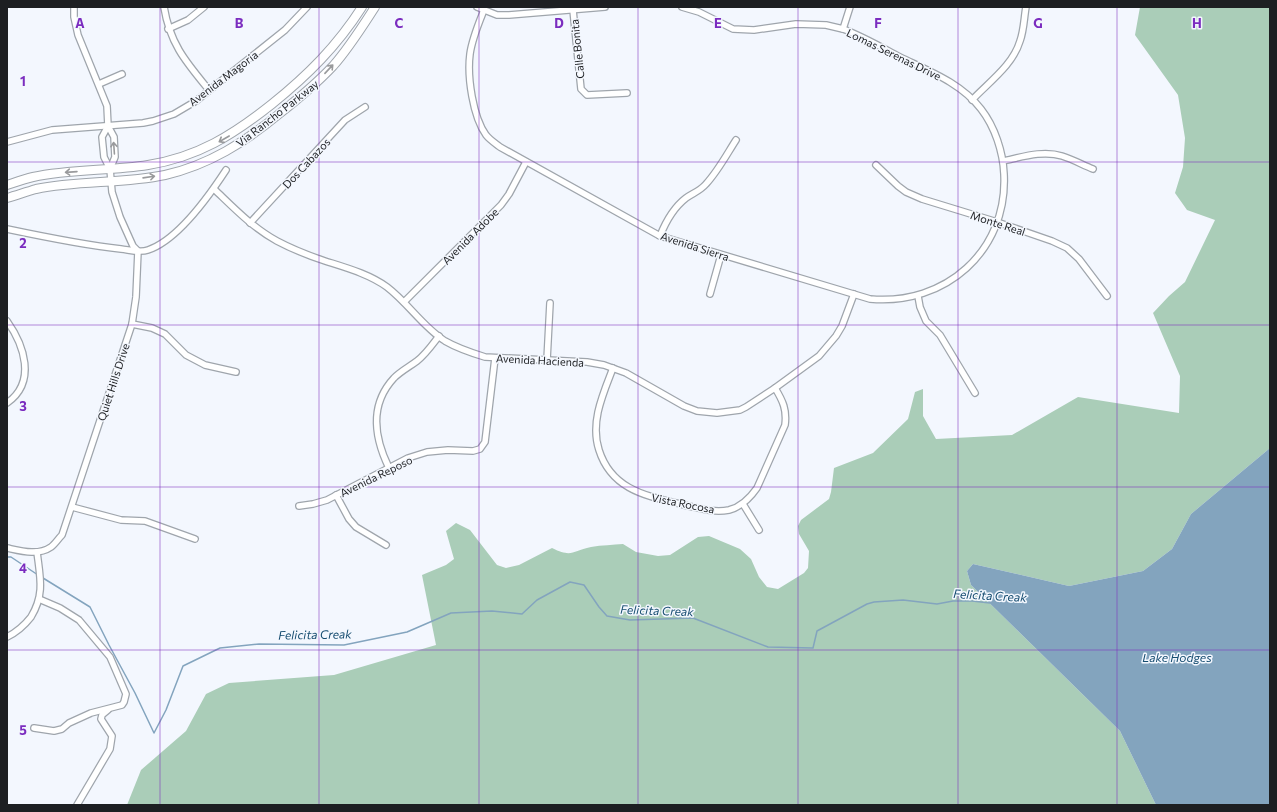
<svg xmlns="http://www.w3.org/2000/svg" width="1277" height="812" font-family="Commissioner,sans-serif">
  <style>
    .green { fill: #aacdb8 }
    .water { fill: #83a4be }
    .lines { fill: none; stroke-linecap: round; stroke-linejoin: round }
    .stream { stroke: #83a4be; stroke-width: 1.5 }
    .minor-casing { stroke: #9fa5ac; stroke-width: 8 }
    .primary-casing { stroke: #9fa5ac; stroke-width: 10 }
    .minor { stroke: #fff; stroke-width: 5.5 }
    .primary { stroke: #fff; stroke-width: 8 }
    .oneway { stroke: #999a9c }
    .grid { fill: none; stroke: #7b2cbf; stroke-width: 1; stroke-opacity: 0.55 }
    .labels { text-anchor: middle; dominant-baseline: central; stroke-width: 3; stroke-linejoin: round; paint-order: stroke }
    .street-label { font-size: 11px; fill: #1d1f22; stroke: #f3f7fe }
    .water-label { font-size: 12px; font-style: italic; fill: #154c70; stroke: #f3f7fe }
    .grid-label { font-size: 13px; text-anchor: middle; font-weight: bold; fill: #7b2cbf; stroke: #f3f7fe; stroke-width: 3; stroke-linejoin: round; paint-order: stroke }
  </style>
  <rect width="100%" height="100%" fill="#f3f7fe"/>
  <path class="green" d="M1140 7H1270V448L1191 514 1172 549 1143 571 1069 586 973 564 967 571 971 585 1120 731 1156 805H127L141 770 186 731 206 694 229 683 334 675 436 645 422 575 446 565 454 559 446 531 456 523 470 530 497 565 506 568 519 565 552 548C572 558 572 551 591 547 602 545 613 545 623 544L636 552 658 556 670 555 698 537 709 536 740 549 751 559 759 577 767 587 778 589 804 573 808 568 809 551 799 534 798 526 801 520 829 499 831 492 834 468 873 453 908 419 915 392 923 389V416L936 439 1012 435 1078 397 1179 413 1180 376 1153 313 1169 296 1185 282 1215 220 1187 210 1175 193 1183 167 1185 138 1178 95 1135 35Z"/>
  <path class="water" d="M1270 448V805H1156L1120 731 971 585 967 571 973 564 1069 586 1143 571 1172 549 1191 514Z"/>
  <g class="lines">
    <g class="stream">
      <path d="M7 557H11L38 575"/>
      <path d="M43 578 90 607 109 645 135 693 154 733 166 710 183 666 220 648 259 644 344 645 407 632 451 613 492 611 522 614 537 600 570 582 584 585 599 607 607 616 630 620 693 618 768 647 813 648 817 631 867 604 874 602 903 600 937 604 953 601H972L990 603"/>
    </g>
    <defs>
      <g id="minor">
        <path d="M74 7V17L78 35 107 106 108 126 114 137 115 157 110 169"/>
        <path d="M164 7C170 44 186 62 209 90"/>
        <path d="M477 7 497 15H509L605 7"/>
        <path d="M484 10C478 25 472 39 470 54 467 77 473 117 486 135 490 140 495 143 500 147L660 236 870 299C945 306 1008 251 1004 174 1003 152 995 127 981 109 961 83 929 71 900 57 881 47 862 36 843 29L826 25 796 24 754 30 733 29 699 12 682 7"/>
        <path d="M573 10 581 89 587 95 627 93"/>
        <path d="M168 29 188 20 204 7"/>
        <path d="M843 29 850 7"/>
        <path d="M99 84 122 74"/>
        <path d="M972 100C989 82 1013 65 1020 41 1024 30 1024 18 1026 7"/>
        <path d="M7 142 52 130 143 123 153 121 174 114 196 101 285 30 307 7"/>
        <path d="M1003 161C1022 157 1043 150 1062 156 1072 159 1083 165 1093 169"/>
        <path d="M876 165 898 186 906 192 922 199 997 222 1052 241 1067 248 1079 259 1107 296"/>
        <path d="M214 189C234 208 253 228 277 241 292 249 310 256 325 261 347 268 369 274 387 287 408 303 423 327 445 341 457 348 472 353 485 357L587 362 604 365 626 373 684 406 697 411 717 413 740 410 746 407 775 388 819 356 836 336 842 326 854 294"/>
        <path d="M250 223 345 120 365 107"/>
        <path d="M7 229C45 237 83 245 121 249 130 250 140 253 148 250 178 240 209 196 226 170"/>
        <path d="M660 236C666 221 673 208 686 198 693 193 700 191 706 184 718 171 727 154 736 140"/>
        <path d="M710 294 721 255"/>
        <path d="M918 296 920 307 926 321 940 335 975 393"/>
        <path d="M404 302 501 205 509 194 526 162"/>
        <path d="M7 321C24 345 37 382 7 403"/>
        <path d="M132 324 152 328 165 334 186 355 205 365 236 372"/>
        <path d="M547 360 550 303"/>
        <path d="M613 368C603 394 590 422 599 450 612 491 648 496 684 505 698 508 713 513 729 510 741 507 750 498 757 488L785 425C787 410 783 401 775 388"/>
        <path d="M389 468C374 437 369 405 394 378 401 371 409 367 417 361 426 354 432 345 439 336"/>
        <path d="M336 495 349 519 356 527 386 545"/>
        <path d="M743 504 759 530"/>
        <path d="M299 506 313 504 327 500 408 458 427 452 448 450 473 451 480 449 485 442 495 358"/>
        <path d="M72 507 121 520 145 521 195 539"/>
        <path d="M7 548C21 551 38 556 51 547 55 544 58 539 62 535L132 324 136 297 138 251 133 246 120 217 112 192 110 169 104 157 102 137 108 126"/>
        <path d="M7 637C17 632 24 626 31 617 45 594 40 577 37 552"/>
        <path d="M34 728 54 731 62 729 69 723 91 713 122 705 124 702 126 694 110 657 79 620 60 608 39 599"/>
        <path d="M77 805 110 749 112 736 101 719 102 715 108 710"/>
      </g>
      <g id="primary">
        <path d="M7 185C16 182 24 179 33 177 71 169 110 171 148 165 198 157 233 135 272 104 308 75 337 46 362 7"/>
        <path d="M7 198C17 195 26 192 36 189 78 180 123 184 165 175 209 165 245 142 279 114 298 99 316 84 333 66 349 48 362 27 375 7"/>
      </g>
    </defs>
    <use href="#minor" class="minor-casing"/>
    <use href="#primary" class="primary-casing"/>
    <use href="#minor" class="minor"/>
    <use href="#primary" class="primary"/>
  </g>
  <defs><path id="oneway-shaft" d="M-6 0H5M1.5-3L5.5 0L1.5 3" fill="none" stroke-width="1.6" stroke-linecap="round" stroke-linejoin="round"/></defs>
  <g class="oneway">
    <use href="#oneway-shaft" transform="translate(329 69) rotate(-47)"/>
    <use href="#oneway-shaft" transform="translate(224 139) rotate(150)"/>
    <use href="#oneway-shaft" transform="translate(114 148) rotate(-94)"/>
    <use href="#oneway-shaft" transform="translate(71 172) rotate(176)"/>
    <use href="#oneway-shaft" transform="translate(149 177) rotate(-8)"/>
  </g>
  <path class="grid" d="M160 7V805M319 7V805M479 7V805M638 7V805M798 7V805M958 7V805M1117 7V805M7 162H1270M7 325H1270M7 487H1270M7 650H1270"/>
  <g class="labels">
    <g class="street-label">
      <text transform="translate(577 49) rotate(-96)">Calle Bonita</text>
      <text transform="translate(894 54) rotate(26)">Lomas Serenas Drive</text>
      <text transform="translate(223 78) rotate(-37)">Avenida Magoria</text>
      <text transform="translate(277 113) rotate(-38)">Via Rancho Parkway</text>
      <text transform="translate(306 163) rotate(-47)">Dos Cabazos</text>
      <text transform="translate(998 223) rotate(18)">Monte Real</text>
      <text transform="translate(470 236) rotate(-45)">Avenida Adobe</text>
      <text transform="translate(695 246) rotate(18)">Avenida Sierra</text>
      <text transform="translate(540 360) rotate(3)">Avenida Hacienda</text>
      <text transform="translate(113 382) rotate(-72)">Quiet Hills Drive</text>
      <text transform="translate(376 476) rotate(-26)">Avenida Reposo</text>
      <text transform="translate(683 503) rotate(11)">Vista Rocosa</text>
    </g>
    <g class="water-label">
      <text transform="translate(990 595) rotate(3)">Felicita Creak</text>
      <text transform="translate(657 610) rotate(2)">Felicita Creak</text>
      <text transform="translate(315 634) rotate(-1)">Felicita Creak</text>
      <text x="1177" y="657">Lake Hodges</text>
    </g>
  </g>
  <g class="grid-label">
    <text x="80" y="28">A</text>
    <text x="239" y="28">B</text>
    <text x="399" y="28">C</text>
    <text x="559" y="28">D</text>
    <text x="718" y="28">E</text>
    <text x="878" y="28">F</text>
    <text x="1038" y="28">G</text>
    <text x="1197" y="28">H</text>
    <text x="23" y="86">1</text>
    <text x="23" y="248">2</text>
    <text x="23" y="411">3</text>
    <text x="23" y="573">4</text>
    <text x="23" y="735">5</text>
  </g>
  <rect width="1277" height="812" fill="none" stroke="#1d1f22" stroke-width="16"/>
</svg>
